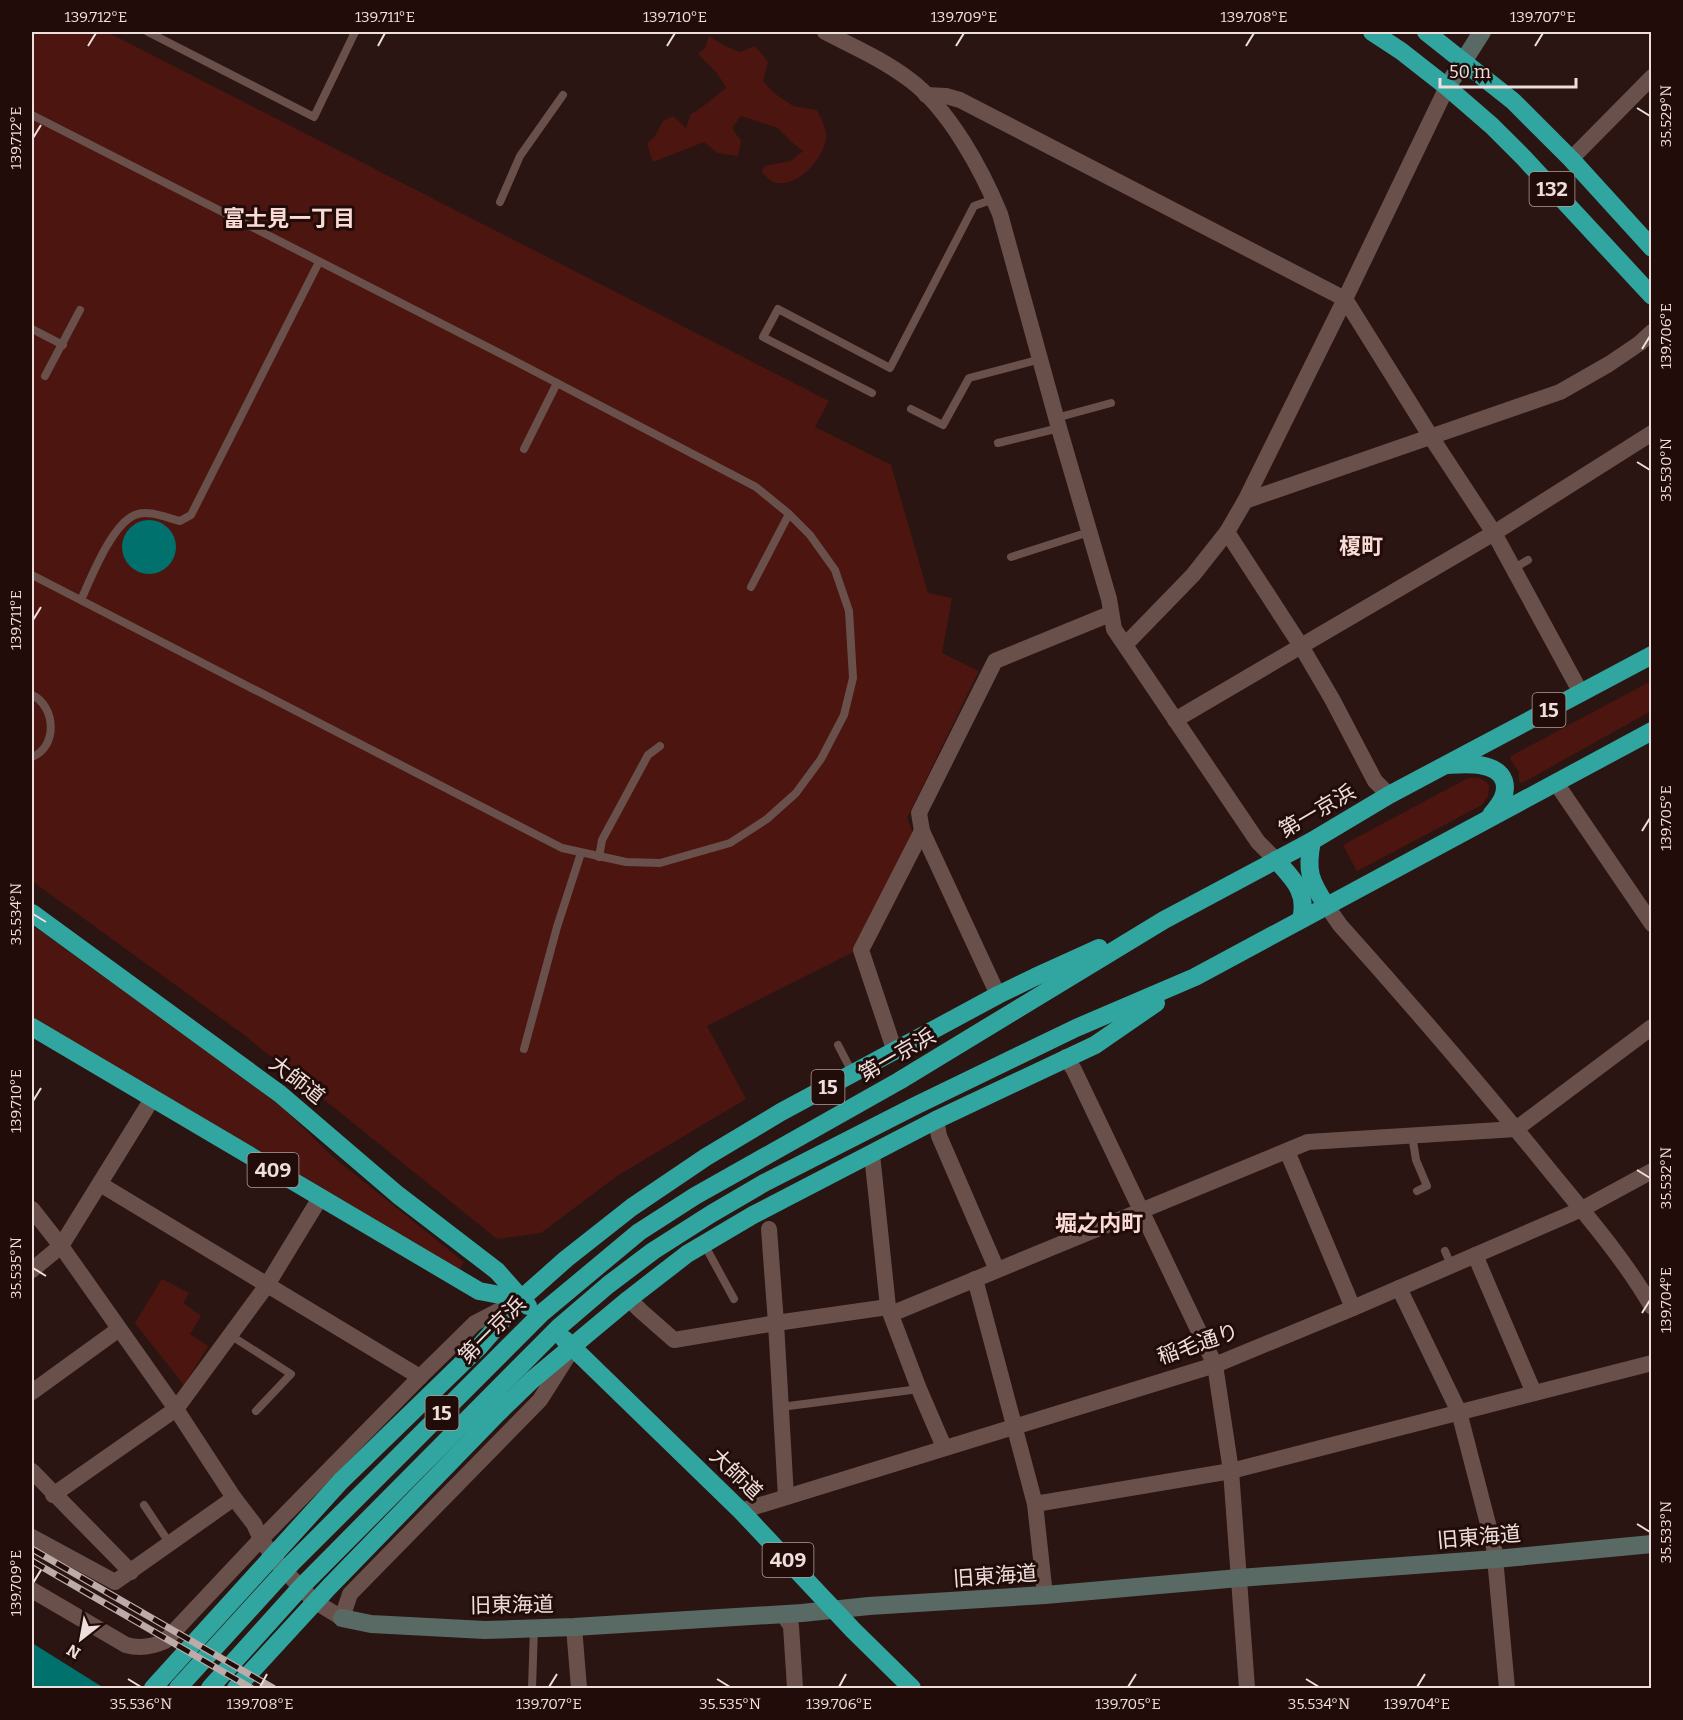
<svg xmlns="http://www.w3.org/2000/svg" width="1683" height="1720" font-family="Bitter,'Noto Sans JP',serif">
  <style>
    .green { fill: #4c150f }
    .water { fill: #00716c }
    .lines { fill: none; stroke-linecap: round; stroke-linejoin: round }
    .lane { stroke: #6a504b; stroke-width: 8 }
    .street { stroke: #6a504b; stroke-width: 16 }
    .secondary { stroke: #596a64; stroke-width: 18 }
    .highway { stroke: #31a59f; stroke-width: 18 }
    .rail-casing { stroke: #bcaba9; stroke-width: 7 }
    .rail { stroke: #210c09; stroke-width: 4.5; stroke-dasharray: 14; stroke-linecap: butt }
    .ticks { fill: none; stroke: #eededc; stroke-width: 2 }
    .labels { text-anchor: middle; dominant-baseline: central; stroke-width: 6; stroke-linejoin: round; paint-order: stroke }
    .shield { fill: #210c09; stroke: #b09f9d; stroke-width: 1.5 }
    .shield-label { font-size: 20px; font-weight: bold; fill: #eededc }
    .street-label { font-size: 21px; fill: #eededc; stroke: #210c09 }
    .neighbourhood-label { font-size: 22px; font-weight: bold; fill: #fadad4; stroke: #210c09 }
    .neatline { fill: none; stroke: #eededc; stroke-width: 2 }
    .ticks-label { font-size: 15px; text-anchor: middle; fill: #eededc }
  </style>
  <rect width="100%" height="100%" fill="#2b1512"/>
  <g class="green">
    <path d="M32 32H107L829 401 815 427 891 465 928 593 952 598 942 653 979 671 907 818 914 835 853 952 707 1026 746 1099 617 1176 541 1233 497 1239 243 1034 32 881Z"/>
    <path d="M709 36 725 46 740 52 755 46 768 62 763 81 774 93 793 106 817 110C820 117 827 129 826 137 825 158 796 190 773 182 769 180 765 175 762 173L764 166 791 161 803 151 793 143 778 128 741 116 732 128 741 141 738 156 718 153 704 142 653 162 647 144 655 136 663 121 673 116 686 128 691 114C704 107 714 97 726 88L717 73 698 54 705 48Z"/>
    <path d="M1651 681V711L1522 783 1519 782V772L1510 759 1511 756Z"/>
    <path d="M1468 778C1477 777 1483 778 1489 785L1488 796 1482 805 1357 871 1343 845Z"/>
    <path d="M32 925 135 999 282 1107 332 1156 464 1262 458 1272 32 1017Z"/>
    <path d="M162 1279 189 1293 183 1303 201 1316 190 1334 208 1346 184 1385 135 1323Z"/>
  </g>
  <g class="water">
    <circle cx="149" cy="547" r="27"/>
    <path d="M32 1643 104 1688H32Z"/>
  </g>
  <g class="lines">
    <g class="lane">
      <path d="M148 32 314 117 355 32"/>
      <path d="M32 115 513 360 756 487 789 514 810 535 835 570 849 611 853 678 844 715 821 759 796 793 767 819 730 843 660 863 626 862 562 848 32 575"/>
      <path d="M500 202 520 156 563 95"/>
      <path d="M32 329 63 345"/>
      <path d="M45 376 80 310"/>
      <path d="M872 393 763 337 778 309 890 368 974 206 994 199"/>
      <path d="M911 409 943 425 969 378 1041 359"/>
      <path d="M1056 418 1111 403"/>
      <path d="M998 443 1059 428"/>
      <path d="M524 449 557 383"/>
      <path d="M1011 557 1089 532"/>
      <path d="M1513 569 1528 560"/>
      <path d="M751 587 789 514"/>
      <path d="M81 600C91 578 112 524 135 515 148 509 167 518 180 521L191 515 319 262"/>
      <path d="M32 695C56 706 58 747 32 757"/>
      <path d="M599 857 602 840 648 755 660 746"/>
      <path d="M838 1045 853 1074"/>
      <path d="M524 1049 557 927 581 853"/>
      <path d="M1412 1135 1416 1160 1427 1186 1417 1191"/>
      <path d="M704 1244 734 1299"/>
      <path d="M1445 1251 1451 1265"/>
      <path d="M230 1335 291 1374 256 1411"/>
      <path d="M781 1407 919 1389"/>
      <path d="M144 1505 170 1544"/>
      <path d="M532 1688 534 1628"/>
    </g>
    <g class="street">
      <path d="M825 32C854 47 884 60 910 80 949 109 982 170 1000 214L1059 428 1109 599 1114 629 1258 842 1276 860"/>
      <path d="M926 95 946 96 960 100 1345 299 1431 437 1494 533 1581 693"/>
      <path d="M1571 159 1652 77"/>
      <path d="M1245 501 1560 392 1609 364 1640 343 1652 332"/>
      <path d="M1227 532 1301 646 1332 699 1375 781 1389 795"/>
      <path d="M1125 645 1193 575 1227 532 1245 501 1345 299 1447 87"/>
      <path d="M1175 720 1494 533 1652 433"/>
      <path d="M1556 783 1652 924"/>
      <path d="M1326 905 1340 925C1409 1002 1477 1081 1542 1161 1580 1208 1622 1255 1652 1307"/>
      <path d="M998 995 922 831 919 813 995 661 1110 614"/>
      <path d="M895 1052 861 950 922 831"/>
      <path d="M1066 1057 1074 1070 1215 1365 1231 1471 1247 1688"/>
      <path d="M936 1120 939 1136 997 1270"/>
      <path d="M1287 1151 1353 1308"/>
      <path d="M872 1154 888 1307 919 1389 944 1447"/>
      <path d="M100 1184 420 1377"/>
      <path d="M32 1209 61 1246 176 1409 234 1498 254 1524 261 1539 279 1565 314 1601 342 1618 350 1594 540 1400 571 1351"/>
      <path d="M769 1229 776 1323 786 1497"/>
      <path d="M1475 1255 1534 1393"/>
      <path d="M32 1270 61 1246 152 1099"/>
      <path d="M975 1279 1035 1504 1045 1595"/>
      <path d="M1399 1288 1459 1412 1494 1547 1507 1688"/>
      <path d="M629 1299 641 1311 674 1340 776 1323 888 1307"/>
      <path d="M891 1314 1308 1142 1516 1129 1652 1027"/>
      <path d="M32 1392 119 1329"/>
      <path d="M32 1471 131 1572"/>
      <path d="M53 1495 176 1409 267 1285 320 1198"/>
      <path d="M1035 1504 1231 1471 1652 1363"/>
      <path d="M741 1511 1215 1365 1353 1308 1582 1209 1652 1171"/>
      <path d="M32 1537 115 1582 234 1498"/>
      <path d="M32 1590 126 1645C140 1649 152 1647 165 1641L261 1539 420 1377 475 1323 519 1300"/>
      <path d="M783 1614 791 1626 795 1688"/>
      <path d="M574 1627 579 1688"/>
    </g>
    <g class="secondary">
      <path d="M1447 87 1482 32"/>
      <path d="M342 1618 371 1624 485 1630 574 1627 802 1613 869 1606 1045 1595 1239 1578 1496 1559 1652 1544"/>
    </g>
    <g class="highway">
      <path d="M1372 32 1401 51 1447 87 1492 126 1524 158 1652 296"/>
      <path d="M1426 32 1513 101 1571 159 1652 248"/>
      <path d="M1448 765C1465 764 1497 761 1504 781 1508 795 1499 805 1491 815"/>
      <path d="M1312 841C1306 871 1310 881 1326 905"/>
      <path d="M1276 860C1293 879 1308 892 1301 919"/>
      <path d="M32 913 280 1094 398 1195 497 1271 528 1306"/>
      <path d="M32 1027 479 1291 521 1299"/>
      <path d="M564 1339 741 1511 853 1630 912 1688"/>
      <path d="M153 1688 341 1481 479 1347 521 1299 566 1259 632 1207 706 1157 781 1112 998 995 1035 977 1099 948"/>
      <path d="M178 1688 291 1564 543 1312 639 1232 695 1196 899 1081 1164 920 1312 841 1389 795 1652 655"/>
      <path d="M210 1688 302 1586 559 1327 608 1285 653 1251 711 1214 764 1183 915 1106 1076 1028 1195 977 1652 731"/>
      <path d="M236 1688 329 1587 498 1413 532 1380 629 1299 687 1254 753 1215 936 1120 1095 1045 1156 1003"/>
    </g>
    <defs>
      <g id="rail">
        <path d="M32 1549 273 1688"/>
        <path d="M32 1561 251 1688"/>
      </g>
    </defs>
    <use href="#rail" class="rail-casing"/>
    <use href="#rail" class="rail"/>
  </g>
  <path class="ticks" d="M88 46 96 33M378 46 385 33M667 46 675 33M956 46 964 33M1246 46 1254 33M1535 46 1543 33M1637 108 1650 116M33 138 41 125M1642 349 1650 336M1637 462 1650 470M33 620 41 607M1642 831 1650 818M33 914 46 922M33 1101 41 1088M1637 1170 1650 1178M33 1268 46 1276M1642 1313 1650 1300M1637 1524 1650 1532M33 1583 41 1570M128 1679 141 1687M717 1679 730 1687M1306 1679 1319 1687M260 1687 267 1674M549 1687 557 1674M839 1687 846 1674M1128 1687 1136 1674M1417 1687 1425 1674"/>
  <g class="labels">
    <g class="shield">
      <rect x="1529.5" y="172" width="45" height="34" rx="4.5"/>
      <rect x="1532.5" y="693" width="33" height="34" rx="4.5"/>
      <rect x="811.5" y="1070" width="33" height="34" rx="4.5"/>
      <rect x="247.5" y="1153" width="51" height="34" rx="4.5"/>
      <rect x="425.5" y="1396" width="33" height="34" rx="4.5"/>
      <rect x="762.5" y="1543" width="51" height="34" rx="4.5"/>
    </g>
    <g class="shield-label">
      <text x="1552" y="189">132</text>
      <text x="1549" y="710">15</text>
      <text x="828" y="1087">15</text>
      <text x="273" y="1170">409</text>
      <text x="442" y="1413">15</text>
      <text x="788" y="1560">409</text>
    </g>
    <g class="street-label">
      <text transform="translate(1317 811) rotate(-30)">第一京浜</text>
      <text transform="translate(897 1055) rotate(-30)">第一京浜</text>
      <text transform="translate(297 1080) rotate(38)">大師道</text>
      <text transform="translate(492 1330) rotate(-45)">第一京浜</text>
      <text transform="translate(1198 1344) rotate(-19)">稲毛通り</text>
      <text transform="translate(736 1474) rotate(44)">大師道</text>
      <text transform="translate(1479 1537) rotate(-5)">旧東海道</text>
      <text transform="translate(995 1576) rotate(-4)">旧東海道</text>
      <text transform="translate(512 1605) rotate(-1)">旧東海道</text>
    </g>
    <g class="neighbourhood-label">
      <text x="289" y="218">富士見一丁目</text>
      <text x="1361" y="546">榎町</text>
      <text x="1099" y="1223">堀之内町</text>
    </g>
  </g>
  <rect width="1683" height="1720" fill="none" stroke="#210c09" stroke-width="66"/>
  <g transform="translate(81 1639) rotate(211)" stroke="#210c09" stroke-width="4.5" paint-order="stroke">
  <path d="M0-4.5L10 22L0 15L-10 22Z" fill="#eededc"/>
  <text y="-9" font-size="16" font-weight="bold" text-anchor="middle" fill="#eededc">N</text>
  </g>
  <path d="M1440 78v9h136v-9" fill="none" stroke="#eededc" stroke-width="3"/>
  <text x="1449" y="78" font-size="18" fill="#eededc" stroke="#210c09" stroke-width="4.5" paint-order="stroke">50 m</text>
  <rect x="33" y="33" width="1617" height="1654" class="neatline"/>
  <g class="ticks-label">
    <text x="96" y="22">139.712°E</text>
    <text x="385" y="22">139.711°E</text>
    <text x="675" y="22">139.710°E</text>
    <text x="964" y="22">139.709°E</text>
    <text x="1254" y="22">139.708°E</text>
    <text x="1543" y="22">139.707°E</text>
    <text transform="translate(1666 116) rotate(-90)" y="5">35.529°N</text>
    <text transform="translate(16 138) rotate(-90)" y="5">139.712°E</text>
    <text transform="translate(1666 336) rotate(-90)" y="5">139.706°E</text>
    <text transform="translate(1666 470) rotate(-90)" y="5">35.530°N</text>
    <text transform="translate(16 620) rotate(-90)" y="5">139.711°E</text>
    <text transform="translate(1666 818) rotate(-90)" y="5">139.705°E</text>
    <text transform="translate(16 914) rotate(-90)" y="5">35.534°N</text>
    <text transform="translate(16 1101) rotate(-90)" y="5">139.710°E</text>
    <text transform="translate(1666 1178) rotate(-90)" y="5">35.532°N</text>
    <text transform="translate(16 1268) rotate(-90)" y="5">35.535°N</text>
    <text transform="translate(1666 1300) rotate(-90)" y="5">139.704°E</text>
    <text transform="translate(1666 1532) rotate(-90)" y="5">35.533°N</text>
    <text transform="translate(16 1583) rotate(-90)" y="5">139.709°E</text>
    <text x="141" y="1709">35.536°N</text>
    <text x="260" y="1709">139.708°E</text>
    <text x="549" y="1709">139.707°E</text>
    <text x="730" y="1709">35.535°N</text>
    <text x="839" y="1709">139.706°E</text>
    <text x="1128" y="1709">139.705°E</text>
    <text x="1319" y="1709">35.534°N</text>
    <text x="1417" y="1709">139.704°E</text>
  </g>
</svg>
